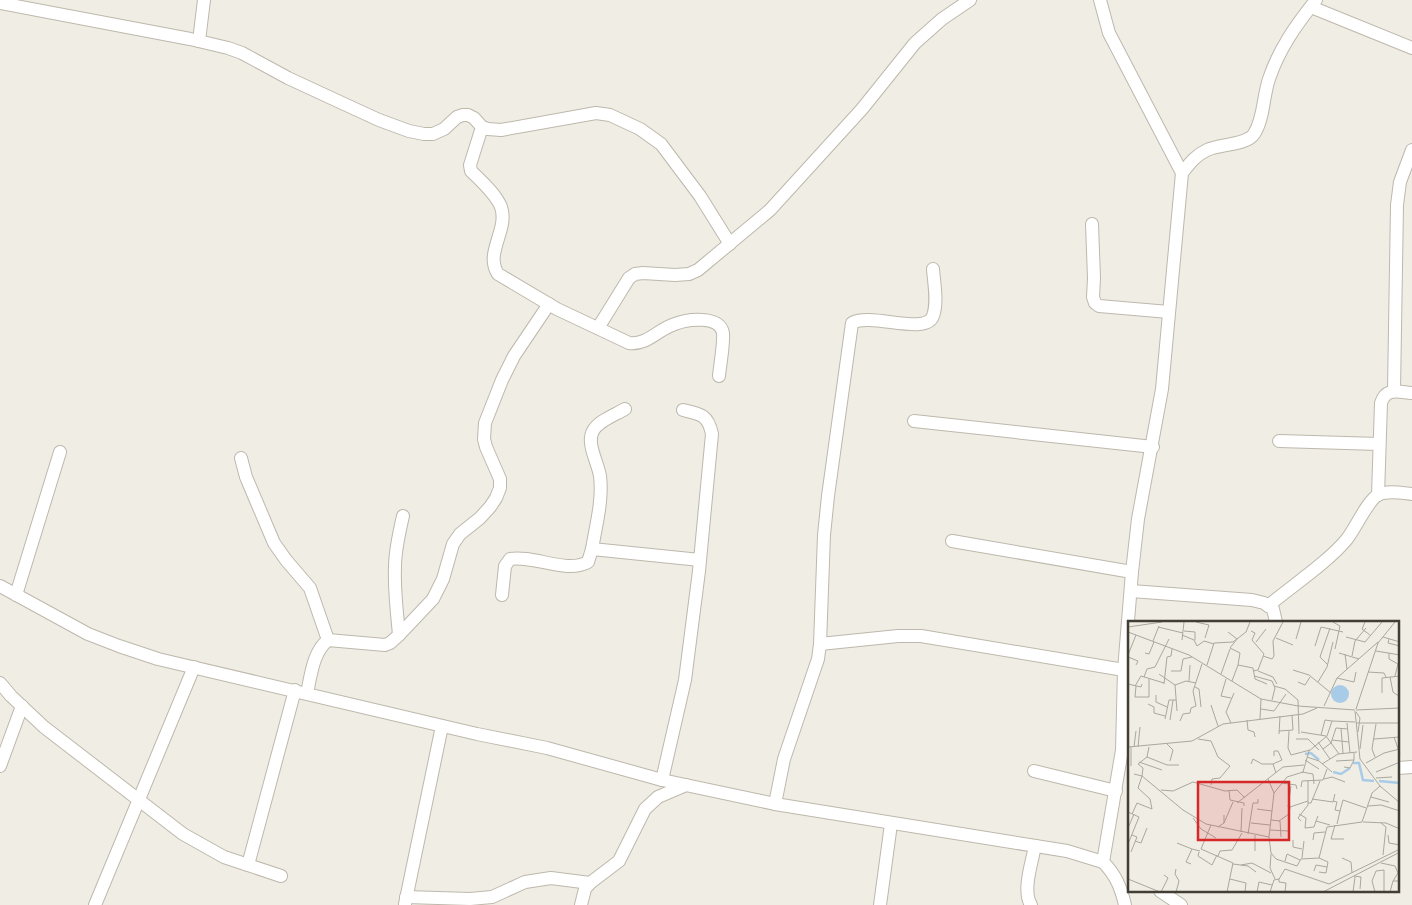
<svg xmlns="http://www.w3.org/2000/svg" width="1412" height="905" font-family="'Sofia Sans Condensed',sans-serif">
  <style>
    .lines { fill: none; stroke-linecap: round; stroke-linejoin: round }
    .street-casing { stroke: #beb8ac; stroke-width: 14 }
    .street { stroke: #fff; stroke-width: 12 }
    .inset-river { fill: none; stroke: #a8cbe7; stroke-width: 2.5 }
    .inset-road { fill: none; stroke: #aaa79f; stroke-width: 1 }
    .view { fill: #d62828; fill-opacity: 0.15; stroke: #d62828; stroke-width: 2.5 }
    .inset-edge { fill: none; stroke: #423e36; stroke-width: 2.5 }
  </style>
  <rect width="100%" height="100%" fill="#f0ede5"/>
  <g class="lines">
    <defs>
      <g id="street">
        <path d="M1100 0 1109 33 1182 173"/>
        <path d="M0 3 190 39 228 48 242 53 288 78 329 97 379 120 409 131 424 134H433L444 129 457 117 463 115H468L474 118 482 127 488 129 501 130 596 113 610 115 640 129 661 144 700 196 730 244"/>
        <path d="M1311 7 1412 48"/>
        <path d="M199 41 204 0"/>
        <path d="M482 127 470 165 471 171C481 181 496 194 501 207 509 230 484 253 498 274L557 309 629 343C648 345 658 329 675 324 687 319 720 315 723 333 724 344 720 365 719 376"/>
        <path d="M1092 224 1094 278 1093 297 1095 303 1099 306 1169 312"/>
        <path d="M598 328 629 278 635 274 643 273 675 275 689 274 698 270 770 210 862 109 915 43 942 19 970 0"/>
        <path d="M1394 391 1397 205 1400 182 1412 150"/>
        <path d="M914 421 1153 447"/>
        <path d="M1279 441 1379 444"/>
        <path d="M241 458 246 477 274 543 286 560 310 588 328 640"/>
        <path d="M1378 495 1381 403C1386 387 1398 392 1412 393"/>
        <path d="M952 541 1132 572"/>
        <path d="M592 549C596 525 603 500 600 476 598 463 586 443 593 431 598 421 615 415 625 409"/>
        <path d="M0 586 88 634 119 646 158 659 477 734 547 748 662 780 775 804 1067 851 1103 862 1122 750 1124 670 1132 572 1138 519 1162 389 1182 173C1190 163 1196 155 1207 150 1220 144 1247 145 1254 134 1264 119 1263 96 1269 79 1279 49 1296 25 1316 0"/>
        <path d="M1131 591 1252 600 1264 603 1273 609 1276 622"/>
        <path d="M16 595 60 452"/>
        <path d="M502 595 505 566 510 559C534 555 567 574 588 562L592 549 700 560"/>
        <path d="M1268 606C1293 585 1327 563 1347 539 1355 529 1368 500 1378 495 1387 490 1402 493 1412 494"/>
        <path d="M399 635 433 599 443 579 453 544 460 534 480 518 490 507 496 498 500 488V479L486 447 484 439 485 423 502 380 514 356 549 304"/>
        <path d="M820 644 898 636H921L1124 670"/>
        <path d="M0 683 11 696 44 727 183 834 224 857 281 876"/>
        <path d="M307 693C311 675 313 652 328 640L385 645 390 643 399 635C397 612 394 590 395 567 395 550 399 533 403 516"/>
        <path d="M0 766 22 706"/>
        <path d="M1398 768 1412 767"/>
        <path d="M1034 771 1116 791"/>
        <path d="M662 780 685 680 699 571 712 434C708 415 701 414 683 410"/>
        <path d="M775 804 784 759 818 659 820 644 824 535 828 496 852 323C870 312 926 336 933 316 938 302 934 283 933 269"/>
        <path d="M1103 862C1116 875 1121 888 1125 905"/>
        <path d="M248 865 295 690"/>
        <path d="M1160 891 1181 905"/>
        <path d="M406 897 470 899 492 897 525 882 551 878 590 883"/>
        <path d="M405 904 442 726"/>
        <path d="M95 905 194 667"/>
        <path d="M581 905 585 889 590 883 619 861 645 809 658 797 686 785"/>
        <path d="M880 905 891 824"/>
        <path d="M1031 905C1022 891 1032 862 1035 846"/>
      </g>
    </defs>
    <use href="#street" class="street-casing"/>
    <use href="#street" class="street"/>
  </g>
  <g transform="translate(1128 621)">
    <rect width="271" height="271" fill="#f0ede5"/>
    <path d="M203 73a9 9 0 1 1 18 0a9 9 0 1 1-18 0Z" fill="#a8cbe7"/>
    <path class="inset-river" d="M177 133 183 132 191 139M225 142H231L235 159 246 160M205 151 213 153 222 147M251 160 272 162"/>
    <path class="inset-road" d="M68 1 81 4 77 17M205 1 212 5 207 28M237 1 234 8 242 14M0 6 34 1M30 6 55 12M56 10 67 11V19M123 10 127 12 124 19 136 33 130 49 125 50M0 11 61 34 133 78 170 85 227 89M100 11 109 18 102 27 112 32 110 44M54 14 66 19 69 25 76 20 86 23M218 16 237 21 254 1M255 16 272 21M148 17 165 24M168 18 173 1M261 18 260 22 272 25M54 19 56 1M25 20 31 5M128 21 138 8M187 25 193 6 215 11M248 30 272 34M17 32 21 33 26 21M211 32 231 38M261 32V38L270 43 267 55M217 33 219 48M0 34 8 14M135 35 144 38 146 35 145 20 155 1M224 35 227 20 238 7M0 36 10 40 8 44M79 44 86 22 105 21 118 11 122 1M200 44 192 36 202 7M165 49 181 54 203 72M43 50H53L55 38 64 36M130 50 145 56 149 63M240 51 256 52 258 56M31 53 47 64M93 53 102 28M126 55 144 60 147 67 144 79M16 56 19 48 27 46 41 18M262 56 265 71 272 76M209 57 226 61 228 51M98 58 93 75 103 77M61 60 62 44M104 60 110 44 125 47 127 58 139 63M170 61 177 64 182 56M190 61 199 46 205 21M0 63 13 66 14 63M36 63 39 36 43 35 44 28M7 65 13 55 36 62M8 65 7 76H21V58M146 65 157 68 170 79 171 113M67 66 71 68 73 86M254 72V57L272 55M28 74V81L39 86M20 83 26 86V92L37 95M83 84 90 105M196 85 209 57 250 21M133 88 146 90 158 73M228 88 250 22 267 1M228 89 272 87M49 90 47 64 58 60 68 62M227 90 232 138 252 165 272 182M228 91 232 97 230 111M37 98 41 79H48M132 98 133 78M42 99 45 79M119 99 120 109 126 111 127 116M52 100 55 93 62 92 63 87 68 85 65 70 74 43M103 102 98 91 106 72M219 102 222 132M228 102H272M213 107 215 132M151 110 165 109 164 94M161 110 160 127 163 134 182 129M173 111 198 115 211 133M151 113 152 95M193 114 197 99 204 100M266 116 272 133M70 118 83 120 90 136 102 145 92 157 84 158 83 164M168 118H180L191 129M246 118 272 116M204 119 221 121M190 121 202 138M38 122 45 129 42 140M0 126 64 120 95 103 175 93 189 87M6 126 8 110M10 126 12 106M21 126 19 136 10 143 15 147 14 155 55 189 78 203 141 216 146 172 159 156 175 151 181 130 199 115 204 100 227 101M195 128 203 122 208 107 220 108M232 128 235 104M19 136 39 144H51M179 136 191 140 204 151M247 136 244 128 248 103M177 139 191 148M208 140 226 139V132M11 141 34 149M238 142 256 132 272 128M123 143 125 138 134 143H145L148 152M145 143 154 139 150 130H146V135M194 143 210 133 229 131M3 145V126M216 146 222 147 226 139M174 151 185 153 186 163M248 151 272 141M248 157 264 156M140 158 146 172M196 158 204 156 217 161M154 162 168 164 169 168M173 166 174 160 195 159 199 148M33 169 45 170 65 161 97 170 109 169 117 177M101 169 102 179 116 182V185M243 176 261 181M184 178 205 181 207 173M205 180 209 181 207 189 212 190 209 203M109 182 155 146 176 144M180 182H183L192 160M240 185 253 184 272 190M160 186 163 165M129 188 144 190M212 190 215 179 238 187M0 191 11 196 0 223M4 193 9 182 24 188 22 178 10 167 14 155 6 153M171 193 178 197 177 207 186 206 188 200M190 195 188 200 202 204M65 197 73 208 88 217M143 199 152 200 153 216M151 200 161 193 162 186 180 180M173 200 170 197 180 184V159M235 201 258 202 272 208M96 202 105 181M123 202 142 204M253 202 258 206 255 234M83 204 73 228 105 242 99 271M207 204 203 218H216M90 206 96 202V194M0 207 6 193M142 209 161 210M113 211 114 187M120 213 125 182H130V178M260 214 261 222 272 224M141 216 143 232 148 238 169 245 173 238 191 237 199 206 234 201 244 172 252 165M165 219V226L174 228M185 219 186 212 197 211M7 220 13 222 19 207M49 222 64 228M127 230V214M3 231 9 216 4 214M71 231 70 235 84 244 89 234M143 233 142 247 147 258M90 235 92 230 104 229 114 212M174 237 176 220M191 237 200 241 198 252 191 251M214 237 223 241 224 252M157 240 159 233 172 239M253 242 267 245 270 252 265 260M63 243 58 241 64 228 72 230M105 243 120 245 128 251M113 244 124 242 143 252M186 250 188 244 199 246M226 255 233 256 232 268M0 258 32 271M102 258 118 262 117 271M151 258V261L158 262 157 271M33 271 40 257 36 254M48 271 51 260 47 253 48 248M129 271 131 261 144 264M142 271 146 259 151 258 157 248 201 263 272 228M195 271 272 231M225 271 227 256M247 271 244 260 248 250 256 249V271M262 271 265 260H272"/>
    <path class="view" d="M70 161H161V219H70Z"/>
    <rect width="271" height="271" class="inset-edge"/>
  </g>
</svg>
